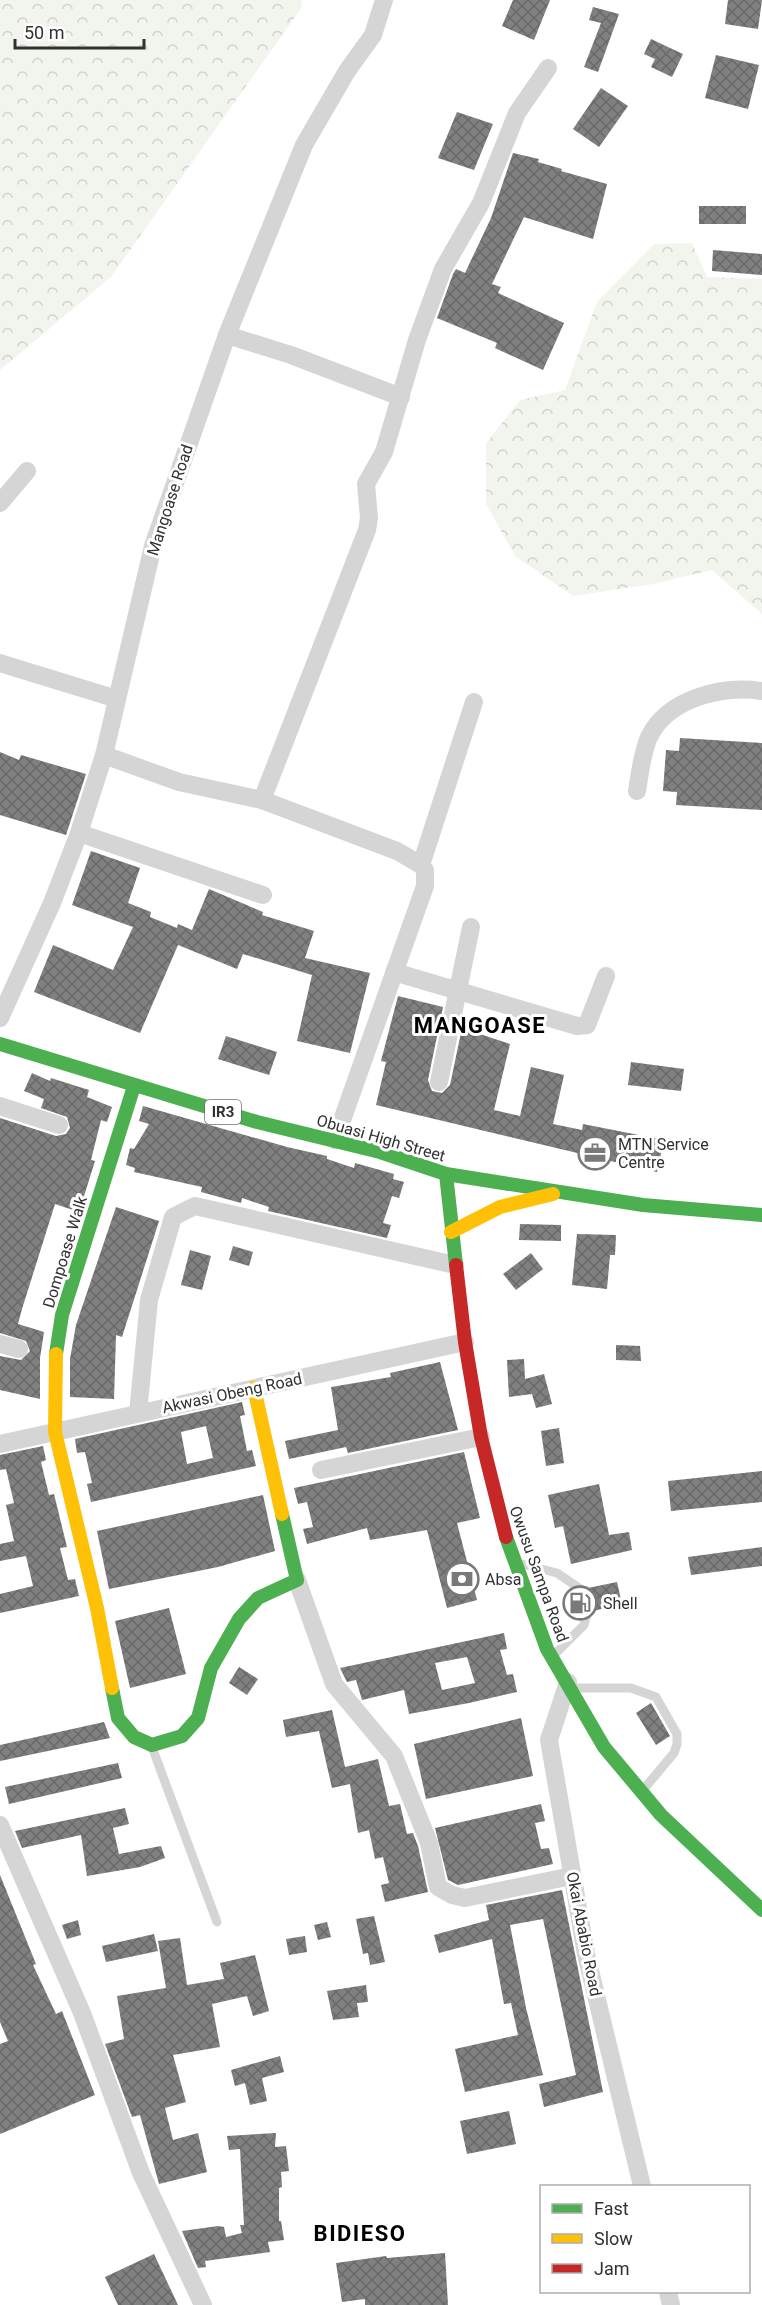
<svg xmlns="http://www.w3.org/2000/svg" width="762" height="2305" font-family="Roboto,sans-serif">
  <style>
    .forest { fill: url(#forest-crowns) }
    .building { fill: url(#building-cross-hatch); fill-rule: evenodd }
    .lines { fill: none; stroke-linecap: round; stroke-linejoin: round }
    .lane { stroke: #d5d5d5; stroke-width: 9 }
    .street { stroke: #d5d5d5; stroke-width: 18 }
    .fast { stroke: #4caf50; stroke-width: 14 }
    .slow { stroke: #ffc107; stroke-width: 14 }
    .jam { stroke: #c62828; stroke-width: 14 }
    .labels { text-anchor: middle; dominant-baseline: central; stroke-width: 6; stroke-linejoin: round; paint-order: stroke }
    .shield { fill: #fff; stroke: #6f6f6f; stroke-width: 1.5 }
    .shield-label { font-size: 15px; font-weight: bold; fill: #313131 }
    .street-label { font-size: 16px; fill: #313131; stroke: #fff }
    .poi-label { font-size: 16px; fill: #313131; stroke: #fff; text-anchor: start }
    .district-label { font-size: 22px; font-weight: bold; letter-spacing: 1.5px; fill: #000; stroke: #fff }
  </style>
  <defs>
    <pattern id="forest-crowns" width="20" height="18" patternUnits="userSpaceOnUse" patternTransform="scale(1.5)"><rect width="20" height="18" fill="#f2f5ed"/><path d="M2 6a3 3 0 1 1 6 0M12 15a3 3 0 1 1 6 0" fill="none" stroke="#d0d2cc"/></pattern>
    <pattern id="building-cross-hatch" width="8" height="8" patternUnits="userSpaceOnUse" patternTransform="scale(1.5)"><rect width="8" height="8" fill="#808080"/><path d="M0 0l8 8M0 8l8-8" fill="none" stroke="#696969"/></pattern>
  </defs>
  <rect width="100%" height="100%" fill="#fff"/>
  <g class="forest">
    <path d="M0 0H301L302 7 111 277 0 370Z"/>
    <path d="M692 243 707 277 762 279V614L712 570 653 584 573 596 515 556 486 504V443L520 400 565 390 597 302 654 244Z"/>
  </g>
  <g class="building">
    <path d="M513 0H550L534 40 502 26Z"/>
    <path d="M728 0H762L758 29 725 24Z"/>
    <path d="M593 7 619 14 598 72 584 67 601 23 589 20Z"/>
    <path d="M651 39 683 54 672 77 651 67 655 59 644 54Z"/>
    <path d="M716 55 759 65 748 109 705 98Z"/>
    <path d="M601 88 628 106 599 147 573 129Z"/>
    <path d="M457 112 493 124 474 170 438 158Z"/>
    <path d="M513 153 539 159 538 162 562 169 561 171 607 184 593 239 524 217 492 284 501 287 498 293 564 323 543 370 495 348 497 343 437 318 453 274 456 269 465 273 491 218Z"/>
    <rect x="699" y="206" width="47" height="18"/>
    <path d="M713 250 762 254V275L712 271Z"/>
    <path d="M680 738 762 743V810L676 805 677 792 663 791 666 750 679 751Z"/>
    <path d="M0 752 19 760 21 755 86 774 66 835 0 815Z"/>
    <path d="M91 851 140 868 128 903 151 912 150 917 177 928 178 924 192 930 209 889 263 912 262 915 314 931 305 958 370 973 350 1053 297 1041 312 975 243 954 237 969 178 945 140 1033 34 992 53 945 113 970 133 927 72 905Z"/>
    <path d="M398 996 443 1007 428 1080 432 1091 442 1093 450 1085 462 1028 510 1044 494 1110 520 1116 531 1067 564 1075 553 1124 582 1130 583 1124 664 1140 657 1172 376 1105 386 1062 381 1061Z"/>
    <path d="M226 1036 277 1052 269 1075 218 1059Z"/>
    <path d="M631 1062 684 1069 681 1091 628 1085Z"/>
    <path d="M32 1073 50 1081 51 1078 89 1090 87 1097 112 1107 107 1122 101 1120 91 1160 95 1161 79 1212 55 1204 22 1309 18 1324 44 1332 40 1358V1399L0 1390V1356L21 1360 30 1351 26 1341 0 1333V1118L56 1136 66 1134 70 1128 67 1117 41 1108 44 1099 24 1091Z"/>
    <path d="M143 1106 287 1147 327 1156V1159L354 1168 355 1163 394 1174 393 1179 404 1182 399 1198 392 1196 383 1223 391 1225 387 1238 268 1211 269 1207 242 1198 241 1203 201 1192 202 1187 134 1172 135 1168 126 1165 130 1148 134 1149 149 1124 139 1121Z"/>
    <path d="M116 1207 159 1221 122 1337 116 1335 114 1399 70 1397V1359L76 1325Z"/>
    <path d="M520 1224 561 1225V1241L519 1240Z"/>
    <path d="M577 1234 616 1235 615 1255H610L607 1289 572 1285Z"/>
    <path d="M233 1246 253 1252 249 1266 229 1260Z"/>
    <path d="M190 1250 211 1256 202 1290 181 1285Z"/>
    <path d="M531 1253 543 1269 516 1290 503 1274Z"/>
    <path d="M616 1345 640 1346 641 1361 616 1360Z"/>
    <path d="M524 1359 525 1379 544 1374 552 1404 536 1408 532 1394 509 1397 507 1360Z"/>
    <path d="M440 1362 458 1430 348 1453 346 1447 289 1459 285 1441 338 1430 331 1387 391 1377 390 1373Z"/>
    <path d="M242 1402 245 1415 240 1416 247 1451 252 1450 256 1466 91 1502 87 1484 92 1483 85 1452 77 1453 75 1439ZM206 1426 213 1458 187 1464 181 1432Z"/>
    <path d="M559 1428 564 1463 546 1466 541 1431Z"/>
    <path d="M43 1446 46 1460 41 1462 49 1495 54 1494 67 1547 60 1548 68 1580 75 1579 79 1596 0 1613V1594L33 1586 26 1556 0 1561V1544L14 1541 6 1505 14 1503 6 1469 0 1470V1455Z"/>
    <path d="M464 1452 480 1518 457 1523 477 1600 447 1608 427 1530 370 1540 367 1528 307 1544 303 1529 313 1527 307 1502 298 1504 294 1488Z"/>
    <path d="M762 1471V1502L671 1511 668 1481Z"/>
    <path d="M599 1484 609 1535 629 1532 632 1550 571 1564 563 1526 555 1528 548 1495Z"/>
    <path d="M263 1495 275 1551 218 1567 109 1589 97 1531Z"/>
    <path d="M762 1547V1566L691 1575 688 1557Z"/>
    <path d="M617 1582 622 1604 593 1611 586 1606 580 1614 569 1617 564 1595 573 1592 584 1596 588 1588Z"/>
    <path d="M169 1608 186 1674 130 1688 115 1621Z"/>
    <path d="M504 1633 507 1649 500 1650 507 1675 513 1674 517 1692 469 1703 409 1714 404 1690 362 1700 356 1680 347 1682 340 1668ZM467 1657 475 1683 442 1690 435 1663Z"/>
    <path d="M239 1667 258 1679 247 1695 229 1683Z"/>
    <path d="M651 1703 670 1736 656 1745 636 1713Z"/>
    <path d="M332 1710 345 1767 378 1759 389 1806 400 1804 407 1834 413 1833 418 1846 428 1892 385 1902 381 1885 389 1883 383 1857 375 1859 369 1830 358 1833 350 1784 332 1788 319 1731 286 1737 283 1720Z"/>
    <path d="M521 1718 533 1776 426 1799 414 1744Z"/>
    <path d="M104 1722 110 1738 0 1761V1745Z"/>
    <path d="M118 1763 122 1778 9 1804 5 1787Z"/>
    <path d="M541 1804 545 1821 535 1823 541 1849 549 1848 553 1864 458 1885 448 1880 435 1828Z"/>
    <path d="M125 1808 129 1824 113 1828 119 1854 161 1846 165 1858 140 1867 87 1876 81 1835 22 1848 15 1831Z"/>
    <path d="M0 1875 36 1964 33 1965 56 2014 62 2011 95 2095 0 2134V2044L8 2041 0 2022Z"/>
    <path d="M562 1890 603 2092 544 2107 539 2084 576 2075 543 1919 510 1925 526 2008 543 2075 465 2092 455 2049 518 2035 511 2003 504 2004 492 1939 439 1953 434 1935 489 1920 486 1905Z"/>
    <path d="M374 1916 385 1962 370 1965 368 1953 363 1954 356 1919Z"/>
    <path d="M78 1920 81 1935 67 1939 62 1925Z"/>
    <path d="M327 1922 331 1937 318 1940 314 1925Z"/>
    <path d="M154 1934 158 1951 106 1962 102 1946Z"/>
    <path d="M305 1936 307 1952 289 1955 286 1939Z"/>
    <path d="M180 1938 187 1985 224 1979 220 1963 255 1955 269 2011 253 2016 247 1996 212 2004 220 2047 173 2055 186 2102 165 2108 173 2140 198 2133 207 2172 159 2184 140 2115 132 2117 105 2044 124 2039 117 1996 166 1988 158 1941Z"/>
    <path d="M366 1985 368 2002 357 2003 359 2017 333 2020 327 1991Z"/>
    <path d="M280 2056 284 2072 262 2078 267 2101 250 2105 245 2083 235 2086 231 2070Z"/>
    <path d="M509 2111 516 2144 467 2154 460 2121Z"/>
    <path d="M276 2133 275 2147 286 2146 289 2171 281 2172 282 2187 279 2188V2221H281L284 2240 268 2242 270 2252 205 2261 206 2267 198 2268 182 2231 218 2226 224 2227 226 2237 242 2233 240 2225H244L240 2149 229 2150 227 2136Z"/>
    <path d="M445 2253 448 2305H365V2299L342 2302 336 2263 386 2256 387 2258Z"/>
    <path d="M154 2254 178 2305H118L105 2277Z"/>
  </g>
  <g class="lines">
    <g class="lane">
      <path d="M522 1564 557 1573 582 1590"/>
      <path d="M554 1655 584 1625 587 1613"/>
      <path d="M575 1688H631L656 1697 677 1734V1744L674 1753 643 1790"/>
      <path d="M152 1747 217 1922"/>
    </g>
    <g class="street">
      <path d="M227 335 291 355 401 397"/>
      <path d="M0 503 27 471"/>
      <path d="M0 663 117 699"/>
      <path d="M104 755 179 782 262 800 397 851 421 865 425 870V886L335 1140"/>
      <path d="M637 791C640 773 642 753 649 737 668 698 723 685 762 691"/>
      <path d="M262 800 367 530 369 518 366 484 384 452 417 340 443 269 481 203 517 113 548 68"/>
      <path d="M79 833 263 895"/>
      <path d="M421 865 474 702"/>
      <path d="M394 972 577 1026 587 1025 606 976"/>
      <path d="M0 1018 52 903 79 833 104 755 153 546 227 335 304 145 347 71 373 35 384 0"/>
      <path d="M439 1082 471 927"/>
      <path d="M0 1106 59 1125"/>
      <path d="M0 1344 19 1349"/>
      <path d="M138 1413 149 1300 173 1217 195 1206 455 1265"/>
      <path d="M0 1444 465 1342"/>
      <path d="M321 1470 481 1437"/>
      <path d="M297 1580 334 1684 394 1756 429 1843 438 1887 452 1895 465 1898 572 1876"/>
      <path d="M568 1682 549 1740 586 1954 642 2186"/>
      <path d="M0 1825 82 2013 141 2173 203 2305"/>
      <path d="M668 2292 671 2305"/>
    </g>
    <g class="fast">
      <path d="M0 1044 257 1122 380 1152 446 1174 456 1265"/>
      <path d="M446 1174 643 1205 762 1215"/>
      <path d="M56 1354 62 1315 134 1086"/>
      <path d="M506 1537 547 1649 604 1747 661 1815 762 1910"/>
      <path d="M112 1688 118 1718 134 1737 152 1745 182 1736 198 1718 211 1668 239 1619 258 1598 297 1580 282 1514"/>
    </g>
    <g class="slow">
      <path d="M451 1232 500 1207 553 1194"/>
      <path d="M56 1354 55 1432 97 1608 112 1688"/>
      <path d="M254 1388 282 1514"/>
    </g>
    <path class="jam" d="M456 1265 465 1342 481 1437 506 1537"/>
  </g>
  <defs>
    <symbol id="office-ring" viewBox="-11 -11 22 22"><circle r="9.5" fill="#fff" stroke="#797979" stroke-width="1.5"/><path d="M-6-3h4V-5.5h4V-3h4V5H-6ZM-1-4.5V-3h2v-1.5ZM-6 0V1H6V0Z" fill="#797979"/></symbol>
    <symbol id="bank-ring" viewBox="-11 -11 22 22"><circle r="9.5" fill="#fff" stroke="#797979" stroke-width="1.5"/><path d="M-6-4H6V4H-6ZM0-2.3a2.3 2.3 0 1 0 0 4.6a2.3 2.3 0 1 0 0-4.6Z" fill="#797979"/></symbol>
    <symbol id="fuel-ring" viewBox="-11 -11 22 22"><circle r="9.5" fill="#fff" stroke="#797979" stroke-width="1.5"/><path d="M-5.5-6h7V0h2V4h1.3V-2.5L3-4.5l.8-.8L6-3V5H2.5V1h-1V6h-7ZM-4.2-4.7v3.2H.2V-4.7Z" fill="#797979"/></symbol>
  </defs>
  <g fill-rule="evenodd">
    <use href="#office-ring" x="576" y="1134" width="38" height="38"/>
    <use href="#bank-ring" x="443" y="1560" width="38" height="38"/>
    <use href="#fuel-ring" x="561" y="1584" width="38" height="38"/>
  </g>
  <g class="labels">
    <rect class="shield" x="205" y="1100" width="36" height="24" rx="4.5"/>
    <g class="shield-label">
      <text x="223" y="1112">IR3</text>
    </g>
    <g class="street-label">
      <text transform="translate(170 500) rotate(-72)">Mangoase Road</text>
      <text transform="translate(381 1138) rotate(16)">Obuasi High Street</text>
      <text transform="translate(65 1252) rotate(-73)">Dompoase Walk</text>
      <text transform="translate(232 1393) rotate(-12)">Akwasi Obeng Road</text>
      <text transform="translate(539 1574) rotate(70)">Owusu Sampa Road</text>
      <text transform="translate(584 1934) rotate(79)">Okai Ababio Road</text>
    </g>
    <g class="poi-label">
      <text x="618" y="1144">MTN Service<tspan x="618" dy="18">Centre</tspan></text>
      <text x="485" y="1579">Absa</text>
      <text x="603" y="1603">Shell</text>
    </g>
    <g class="district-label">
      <text x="480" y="1025">MANGOASE</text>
      <text x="360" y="2233">BIDIESO</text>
    </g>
  </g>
  <rect x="540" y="2185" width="210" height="108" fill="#ffffff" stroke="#adadad" stroke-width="1.5"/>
  <rect x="552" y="2204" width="30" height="9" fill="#4caf50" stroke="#adadad" stroke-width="1.5"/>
  <text x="594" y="2215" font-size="18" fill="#313131">Fast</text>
  <rect x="552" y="2234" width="30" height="9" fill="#ffc107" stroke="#adadad" stroke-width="1.5"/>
  <text x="594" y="2245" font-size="18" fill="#313131">Slow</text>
  <rect x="552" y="2264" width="30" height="9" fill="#c62828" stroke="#adadad" stroke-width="1.5"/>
  <text x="594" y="2275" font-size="18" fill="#313131">Jam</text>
  <path d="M15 39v9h129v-9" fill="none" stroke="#313131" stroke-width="3"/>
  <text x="24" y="39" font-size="18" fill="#313131" stroke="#ffffff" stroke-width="4.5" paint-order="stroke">50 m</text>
</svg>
